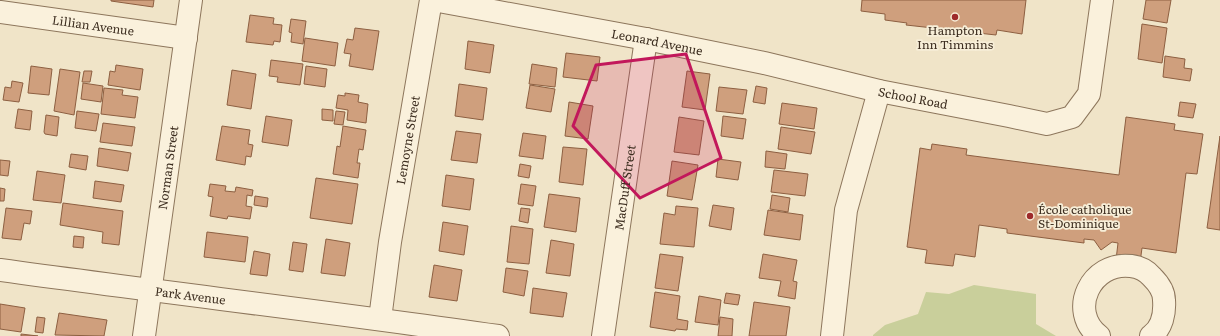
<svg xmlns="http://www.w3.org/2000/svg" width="1220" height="336" font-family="Literata,serif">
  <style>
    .green { fill: #c9cf9b }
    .building { fill: #cf9f7d; stroke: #8d5f41 }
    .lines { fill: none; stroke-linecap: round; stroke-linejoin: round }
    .minor-casing { stroke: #8d765c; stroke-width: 24 }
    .minor { stroke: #faf1dc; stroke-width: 22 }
    .marked { fill: #c2185b; fill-opacity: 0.2; stroke: #c2185b; stroke-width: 3; stroke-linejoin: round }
    .poi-dot { fill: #9e2a2b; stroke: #f7eed8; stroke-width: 1.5 }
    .labels { text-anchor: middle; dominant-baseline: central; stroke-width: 3.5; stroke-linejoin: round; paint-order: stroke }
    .street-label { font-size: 12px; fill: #3d2e20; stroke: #f7eed8 }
    .poi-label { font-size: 12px; fill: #3d2e20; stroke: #f7eed8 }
  </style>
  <rect width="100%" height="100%" fill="#f0e4c8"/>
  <path class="green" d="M974 285 1036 294V324L1056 336H873V335L885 325 918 314 926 292 949 294Z"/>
  <g class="building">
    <path d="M111 0H154L153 7 111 1Z"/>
    <path d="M862 0H1026L1022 34 997 30 996 35 906 25 907 23 885 20V14L861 11Z"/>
    <path d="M1146 0H1171L1167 23 1143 19Z"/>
    <path d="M250 15 274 18 273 24 282 25 280 42 274 41 273 45 246 42Z"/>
    <path d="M291 19 306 21 303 44 291 42 292 33 289 32Z"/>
    <path d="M1142 24 1167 28 1162 63 1138 59Z"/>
    <path d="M355 28 379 31 373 70 349 66 351 54 344 53 347 39 353 40Z"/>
    <path d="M305 38 338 43 335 66 302 61Z"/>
    <path d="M468 41 494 45 490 73 465 69Z"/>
    <path d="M566 53 600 57 597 81 563 77Z"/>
    <path d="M1165 56 1185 59 1184 68 1192 69 1190 81 1163 77Z"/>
    <path d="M271 60 303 64 300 85 277 82 278 77 269 76Z"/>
    <path d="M532 64 557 68 555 87 529 84Z"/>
    <path d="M116 65 143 69 140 90 108 85 110 71 115 72Z"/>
    <path d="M31 66 52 69 49 95 28 93Z"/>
    <path d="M306 66 327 69 325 87 304 84Z"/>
    <path d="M60 69 80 72 74 115 54 111Z"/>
    <path d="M232 70 256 74 251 109 227 105Z"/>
    <path d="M84 71H92L90 82H82Z"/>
    <path d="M687 71 710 74 705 110 682 107Z"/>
    <path d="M12 81 23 83 19 102 3 100 5 87 11 88Z"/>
    <path d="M83 83 103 86 101 102 81 99Z"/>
    <path d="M459 84 487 88 483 120 455 116Z"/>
    <path d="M530 85 555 89 551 112 526 108Z"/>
    <path d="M756 86 767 88 765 104 753 102Z"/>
    <path d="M719 87 747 90 743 114 716 111Z"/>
    <path d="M104 88 123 90 122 95 138 97 135 118 101 114Z"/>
    <path d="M345 93 359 95 358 102 368 104 366 123 347 120 348 110 336 108 338 95 345 96Z"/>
    <path d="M569 102 593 106 588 139 565 136Z"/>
    <path d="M1180 102 1196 104 1193 118 1178 116Z"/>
    <path d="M782 103 817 108 814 129 779 124Z"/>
    <path d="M18 109 32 111 30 130 15 128Z"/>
    <path d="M322 109 333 110V121L322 120Z"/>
    <path d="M77 111 99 114 96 131 75 128Z"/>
    <path d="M336 111 345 112 343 125 334 124Z"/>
    <path d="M46 115 59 117 57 136 45 134 44 132Z"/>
    <path d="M266 116 292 120 288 146 262 142Z"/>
    <path d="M723 116 746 119 743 139 721 136Z"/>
    <path d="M679 117 704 121 699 155 674 152Z"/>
    <path d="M1126 117 1175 124 1174 130 1203 134 1197 174 1186 173 1176 253 1142 248 1140 263 1116 260 1118 243 1112 242 1101 250 1094 240 1084 239V243L1007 233V229L979 225 975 257 955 254 953 266 925 263 927 250 907 247 920 148 931 150 932 144 967 149 966 155 1119 175Z"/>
    <path d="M103 123 135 127 132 146 100 142Z"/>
    <path d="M222 126 250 130 248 144 253 145 251 157 246 156 245 165 216 160Z"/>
    <path d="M343 126 366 130 363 150 359 149 357 163H360L358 178 333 174 337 146 340 147Z"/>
    <path d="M781 127 815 132 811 154 778 149Z"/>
    <path d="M456 131 481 134 477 163 451 160Z"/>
    <path d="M523 133 546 136 543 159 519 156Z"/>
    <path d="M1220 136V230L1207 228Z"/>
    <path d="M563 147 587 149 583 185 559 182Z"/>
    <path d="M99 148 131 153 128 171 97 166Z"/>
    <path d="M766 151 787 154 785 169 765 167Z"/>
    <path d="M71 154 88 156 86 170 69 167Z"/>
    <path d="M718 159 741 162 738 180 716 177Z"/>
    <path d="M0 160 10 161 8 176 0 175Z"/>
    <path d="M672 161 698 165 692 200 667 196Z"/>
    <path d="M520 164 531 166 529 178 518 176Z"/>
    <path d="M774 170 808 174 805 196 771 192Z"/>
    <path d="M37 171 65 175 61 203 33 200Z"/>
    <path d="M446 175 474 179 470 210 442 206Z"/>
    <path d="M316 178 358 184 352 224 310 218Z"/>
    <path d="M95 181 124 185 121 202 93 198Z"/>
    <path d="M210 184 226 186 225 191 235 192 236 187 253 190 252 196 247 195 246 206 252 207 250 219 228 216 227 219 210 216 213 197 208 196Z"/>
    <path d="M521 184 536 186 533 206 518 204Z"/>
    <path d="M0 188 5 189 4 201H0Z"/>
    <path d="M549 194 580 198 576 232 544 227Z"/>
    <path d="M772 195 790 198 788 212 770 209Z"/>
    <path d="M255 196 268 198 267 207 254 205Z"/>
    <path d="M63 203 123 211 119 245 102 243 103 232 60 225Z"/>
    <path d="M713 205 734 208 731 230 709 226Z"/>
    <path d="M676 206 698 208 694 247 660 244 664 213 675 215Z"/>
    <path d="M6 208 32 211 30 224 24 223 21 240 2 238Z"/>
    <path d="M521 208 530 209 528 223 519 221Z"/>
    <path d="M768 210 803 215 800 240 764 235Z"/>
    <path d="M443 222 468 226 464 255 439 251Z"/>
    <path d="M511 226 533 229 529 264 507 262Z"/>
    <path d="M207 232 248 237 245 262 204 257Z"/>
    <path d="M74 236 84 237 83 248 73 247Z"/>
    <path d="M326 239 350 243 345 276 321 273Z"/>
    <path d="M551 240 574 244 570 276 546 273Z"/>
    <path d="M293 242 307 244 303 272 289 270Z"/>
    <path d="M254 251 270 254 267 276 250 274Z"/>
    <path d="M660 254 683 257 678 291 655 288Z"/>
    <path d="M763 254 797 260 793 281 797 282 795 299 778 296 781 281 759 278Z"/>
    <path d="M434 265 462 270 457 301 429 297Z"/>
    <path d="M506 268 528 271 524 296 503 292Z"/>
    <path d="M533 288 567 293 563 317 530 313Z"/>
    <path d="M655 292 680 296 677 319 688 321 687 330 676 329 675 331 650 327Z"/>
    <path d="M726 293 740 295 738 305 724 303Z"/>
    <path d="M699 296 721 300 718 325 695 322Z"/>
    <path d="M754 302 790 307 786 336H749Z"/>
    <path d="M0 304 25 308 21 332 0 329Z"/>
    <path d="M59 313 107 320 104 336 55 335Z"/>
    <path d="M37 317 45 318 43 333 35 332Z"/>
    <path d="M720 317 733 319 732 336H718Z"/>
    <path d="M21 334 38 336H21Z"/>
  </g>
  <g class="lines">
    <defs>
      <g id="minor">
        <path id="s1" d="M433 0 646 39 764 63 879 91 1009 116 1047 124 1072 117 1089 94 1102 0"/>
        <path id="s2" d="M0 12 186 38"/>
        <path id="s3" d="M0 270C166 293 332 312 498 336"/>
        <path id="s4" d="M380 319 390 242 431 0"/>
        <path id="s5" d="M144 336 191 0"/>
        <path id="s6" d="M603 336 646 39"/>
        <path d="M832 336 846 210 879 91"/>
        <path d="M1099 336C1067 311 1091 261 1131 266 1139 267 1147 271 1152 277 1158 283 1164 291 1164 300 1165 313 1162 328 1151 336"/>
      </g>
    </defs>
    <use href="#minor" class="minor-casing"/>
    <use href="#minor" class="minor"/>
  </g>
  <path class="marked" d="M686 54 721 158 640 198 573 126 596 65Z"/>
  <g class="poi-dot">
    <circle cx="955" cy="17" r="4"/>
    <circle cx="1030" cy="216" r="4"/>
  </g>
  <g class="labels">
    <g class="street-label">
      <text stroke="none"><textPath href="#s2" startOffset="94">Lillian Avenue</textPath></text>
      <text stroke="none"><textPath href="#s1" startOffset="228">Leonard Avenue</textPath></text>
      <text stroke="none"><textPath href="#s1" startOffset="490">School Road</textPath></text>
      <text stroke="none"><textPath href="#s4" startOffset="181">Lemoyne Street</textPath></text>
      <text stroke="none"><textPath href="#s5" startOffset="170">Norman Street</textPath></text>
      <text stroke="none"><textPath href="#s6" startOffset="150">MacDuff Street</textPath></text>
      <text stroke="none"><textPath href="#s3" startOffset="192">Park Avenue</textPath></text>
    </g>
    <g class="poi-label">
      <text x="955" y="30">Hampton<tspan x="955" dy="14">Inn Timmins</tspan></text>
      <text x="1038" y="209" text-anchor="start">École catholique<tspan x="1038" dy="14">St-Dominique</tspan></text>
    </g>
  </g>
</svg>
